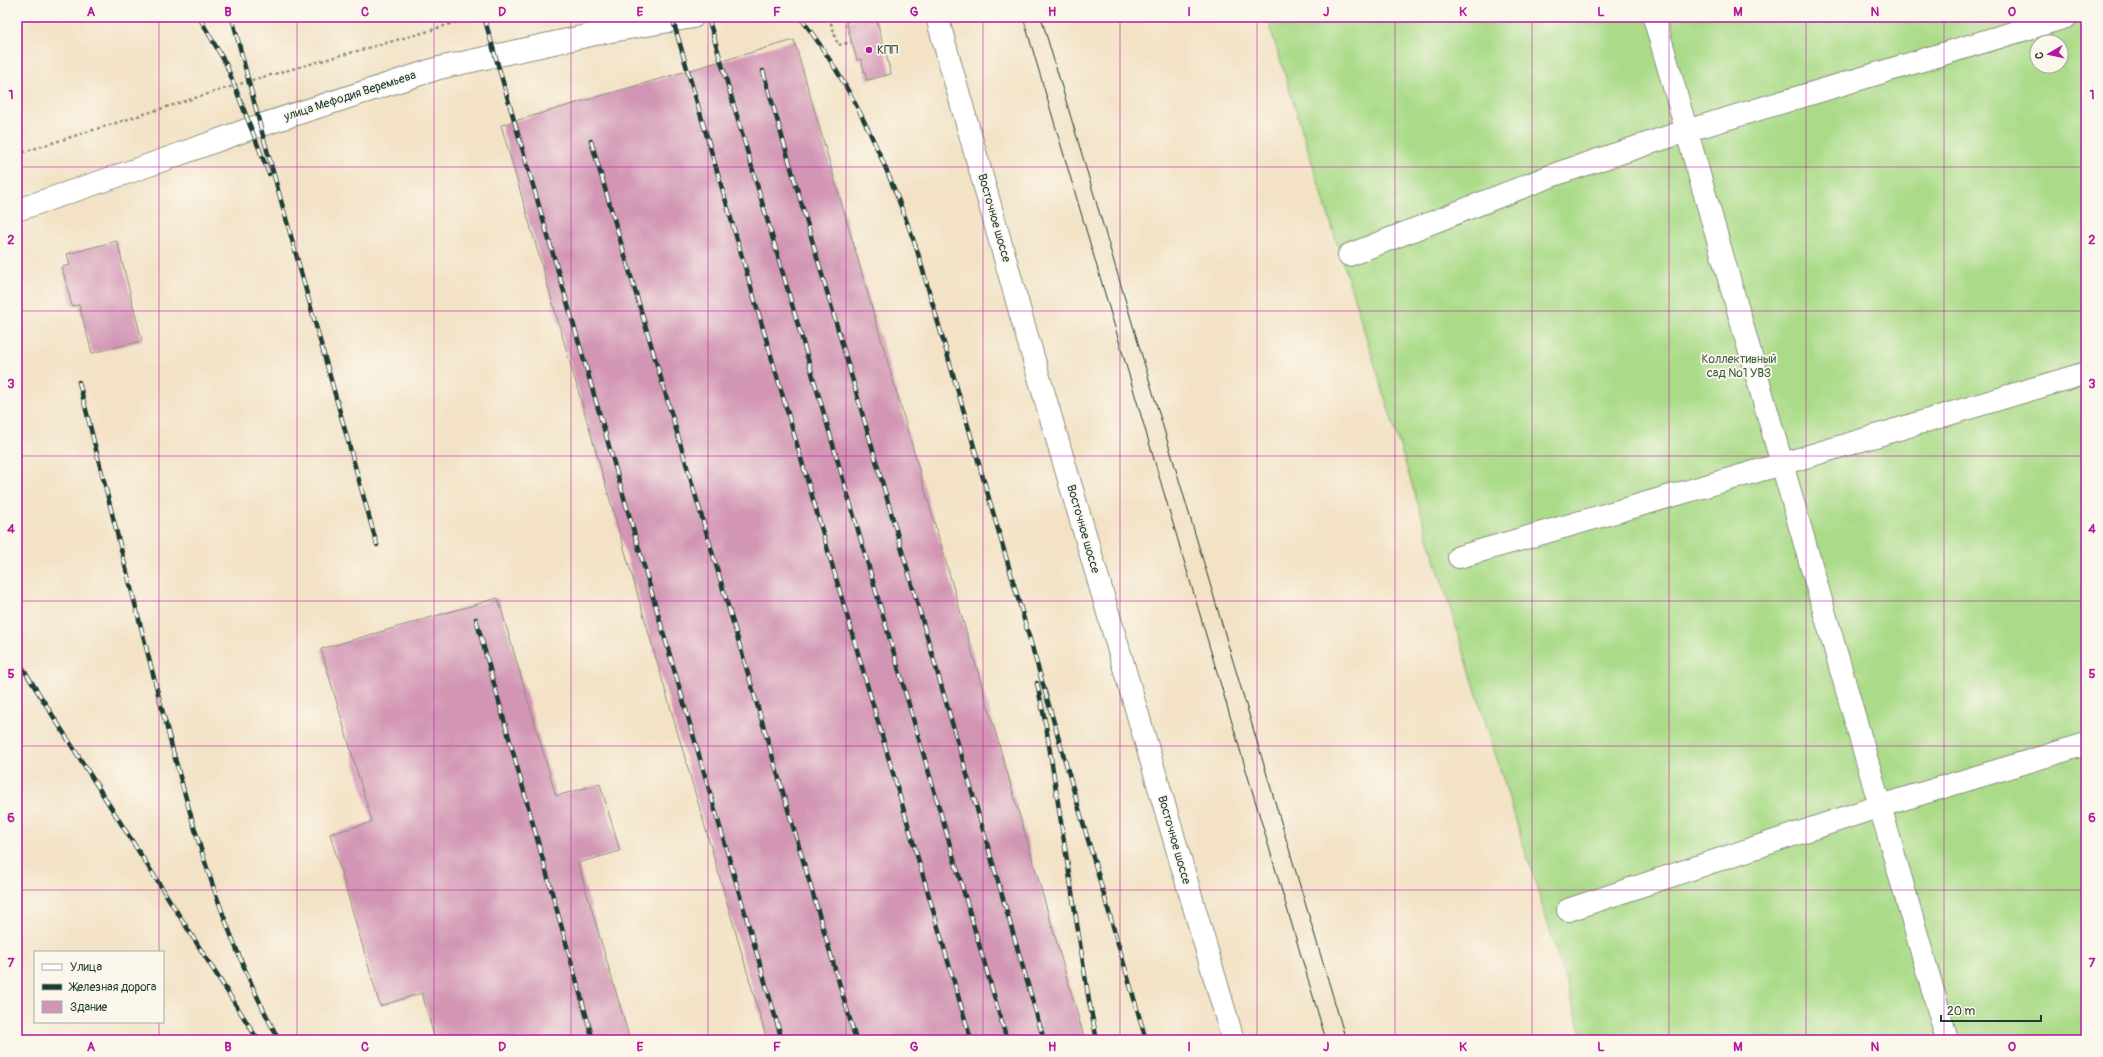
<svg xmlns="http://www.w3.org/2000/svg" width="2103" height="1057" font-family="Pangolin,sans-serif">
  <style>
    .garden { fill: #abdb89; stroke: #658c5e; fill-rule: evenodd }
    .building { fill: #d295b4 }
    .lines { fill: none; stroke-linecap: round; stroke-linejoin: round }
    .minor-casing { stroke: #89907d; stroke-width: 24 }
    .major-casing { stroke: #89907d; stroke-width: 24 }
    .path { stroke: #89907d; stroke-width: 2.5; stroke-dasharray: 3 3; stroke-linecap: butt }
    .minor { stroke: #fff; stroke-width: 22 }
    .major { stroke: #fff; stroke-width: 22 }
    .tram { stroke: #1f3d34; stroke-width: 1 }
    .rail-casing { stroke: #1f3d34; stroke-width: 4.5 }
    .rail { stroke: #fbf7ec; stroke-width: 3; stroke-dasharray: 9; stroke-linecap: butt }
    .grid { fill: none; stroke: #b5179e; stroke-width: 1; stroke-opacity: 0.55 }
    .poi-dot { fill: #b5179e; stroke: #fbf7ec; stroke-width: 1.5 }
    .labels { text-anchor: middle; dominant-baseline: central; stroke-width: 3.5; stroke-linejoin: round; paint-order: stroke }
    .poi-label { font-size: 12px; fill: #1f3d34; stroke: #fbf7ec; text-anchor: start }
    .street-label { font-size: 12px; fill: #1f3d34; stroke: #fbf7ec }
    .park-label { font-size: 12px; fill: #3b5d45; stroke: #fbf7ec }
    .neatline { fill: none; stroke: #b5179e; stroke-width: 1.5 }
    .grid-label { font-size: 13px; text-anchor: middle; font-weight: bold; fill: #b5179e }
  </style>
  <rect width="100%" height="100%" fill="#fbf7ec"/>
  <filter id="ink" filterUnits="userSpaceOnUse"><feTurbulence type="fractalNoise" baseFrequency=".025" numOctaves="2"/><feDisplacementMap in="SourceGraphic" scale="8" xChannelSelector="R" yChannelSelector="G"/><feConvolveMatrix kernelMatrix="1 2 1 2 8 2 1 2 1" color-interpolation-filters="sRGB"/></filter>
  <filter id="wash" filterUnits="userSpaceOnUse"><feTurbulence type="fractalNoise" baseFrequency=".012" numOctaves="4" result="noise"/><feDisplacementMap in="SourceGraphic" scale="16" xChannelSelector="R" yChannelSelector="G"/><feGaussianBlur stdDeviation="0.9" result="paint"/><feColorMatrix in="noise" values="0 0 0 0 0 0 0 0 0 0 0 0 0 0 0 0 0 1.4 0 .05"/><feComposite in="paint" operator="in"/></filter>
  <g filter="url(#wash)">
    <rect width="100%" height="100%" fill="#f3e2c6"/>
    <path class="garden" d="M1267 17H2086V1040H1584ZM2037 42H2061V66H2037Z"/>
    <g id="blocks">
      <g class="building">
        <path d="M863 17H876L891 74 867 80 861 59 857 60 846 22Z"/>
        <path d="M794 40 1085 1040H767L501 125Z"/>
        <path d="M117 241 142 341 92 353 79 305 72 306 62 267 70 265 67 254Z"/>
        <path d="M498 598 556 796 600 784 620 851 578 863 630 1040H435L422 993 380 1006 330 834 372 822 321 649Z"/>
      </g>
    </g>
  </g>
  <g filter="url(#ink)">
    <use href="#blocks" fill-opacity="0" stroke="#89907d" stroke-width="1"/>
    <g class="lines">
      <defs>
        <g id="minor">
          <path d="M1654 17 1947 1040"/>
          <path d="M17 210 141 168 252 128 439 68 600 33 693 17"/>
          <path d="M1349 255 1556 174 1686 131 2066 17"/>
          <path d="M1459 557 1782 464 2086 373"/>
          <path d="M1568 910 1880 806 2086 744"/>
        </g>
        <path id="major" d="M937 17 1024 326 1233 1040"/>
      </defs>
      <use href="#minor" class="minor-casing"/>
      <use href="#major" class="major-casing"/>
      <g class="path">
        <path d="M829 17 838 45 851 42"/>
        <path d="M17 154 249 81 429 31 471 17"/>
      </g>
      <use href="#minor" class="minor"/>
      <use href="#major" class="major"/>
      <g class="tram">
        <path d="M1023 17 1326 1040"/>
        <path d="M1041 17 1346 1040"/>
      </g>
      <defs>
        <g id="rail">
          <path d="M199 17 226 64 269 174"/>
          <path d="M232 17 260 125 377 545"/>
          <path d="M484 17 782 1040"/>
          <path d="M672 17 971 1040"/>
          <path d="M708 17 1007 1040"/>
          <path d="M800 17C855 89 887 165 917 250L1146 1040"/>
          <path d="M763 71 1044 1040"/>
          <path d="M591 141 856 1040"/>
          <path d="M79 382C103 479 128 577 153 674 185 800 217 925 279 1040"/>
          <path d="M476 619 593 1040"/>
          <path d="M17 659 258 1040"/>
          <path d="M1037 683 1046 726 1089 1001 1097 1040"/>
        </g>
      </defs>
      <use href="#rail" class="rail-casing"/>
      <use href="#rail" class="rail"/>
    </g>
  </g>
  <path class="grid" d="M159 17V952M297 17V1040M434 17V1040M571 17V1040M708 17V1040M846 17V1040M983 17V1040M1120 17V1040M1257 17V1040M1395 17V1040M1532 17V1040M1669 17V1040M1806 17V1040M1944 17V1040M17 167H2086M17 311H2086M17 456H2086M17 601H2086M17 746H2086M17 890H2086M159 1022V1040"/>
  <circle class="poi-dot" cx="869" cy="50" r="4"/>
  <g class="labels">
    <g class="poi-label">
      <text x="877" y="50">КПП</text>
    </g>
    <g class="street-label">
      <text transform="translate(350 96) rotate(-18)">улица Мефодия Веремьева</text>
      <text transform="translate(994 218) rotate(74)">Восточное шоссе</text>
      <text transform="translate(1083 529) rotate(74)">Восточное шоссе</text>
      <text transform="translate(1174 840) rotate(74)">Восточное шоссе</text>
    </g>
    <g class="park-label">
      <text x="1739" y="359">Коллективный<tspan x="1739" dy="14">сад №1 УВЗ</tspan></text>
    </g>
  </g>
  <rect width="2103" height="1057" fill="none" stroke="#fbf7ec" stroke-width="44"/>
  <rect x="34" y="951" width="130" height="72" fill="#fbf7ec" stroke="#a3ada2"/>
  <rect x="42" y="964" width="20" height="6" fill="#ffffff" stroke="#a3ada2"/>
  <text x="70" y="971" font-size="12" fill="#1f3d34">Улица</text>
  <rect x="42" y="984" width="20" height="6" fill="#1f3d34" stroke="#a3ada2"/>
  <text x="70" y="991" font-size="12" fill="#1f3d34">Железная дорога</text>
  <rect x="42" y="1001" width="20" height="12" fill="#d295b4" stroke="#a3ada2"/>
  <text x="70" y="1011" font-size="12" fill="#1f3d34">Здание</text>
  <g transform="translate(2049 54) rotate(261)"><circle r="19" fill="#fbf7ec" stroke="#a3ada2"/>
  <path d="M0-3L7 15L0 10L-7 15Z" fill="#b5179e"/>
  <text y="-6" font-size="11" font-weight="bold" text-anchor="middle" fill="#1f3d34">С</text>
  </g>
  <path d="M1941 1015v6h100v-6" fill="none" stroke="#1f3d34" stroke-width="2"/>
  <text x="1947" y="1015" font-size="12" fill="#1f3d34" stroke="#fbf7ec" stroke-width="3" paint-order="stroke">20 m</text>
  <rect x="22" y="22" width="2059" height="1013" class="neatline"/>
  <g class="grid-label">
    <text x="91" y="16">A</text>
    <text x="228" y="16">B</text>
    <text x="365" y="16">C</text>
    <text x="502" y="16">D</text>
    <text x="640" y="16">E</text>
    <text x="777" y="16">F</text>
    <text x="914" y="16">G</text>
    <text x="1052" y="16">H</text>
    <text x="1189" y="16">I</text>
    <text x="1326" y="16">J</text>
    <text x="1463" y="16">K</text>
    <text x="1601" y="16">L</text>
    <text x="1738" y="16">M</text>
    <text x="1875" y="16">N</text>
    <text x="2012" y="16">O</text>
    <text x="11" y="99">1</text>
    <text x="2092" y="99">1</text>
    <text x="11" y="244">2</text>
    <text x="2092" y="244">2</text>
    <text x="11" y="388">3</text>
    <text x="2092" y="388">3</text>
    <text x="11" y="533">4</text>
    <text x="2092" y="533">4</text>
    <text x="11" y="678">5</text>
    <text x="2092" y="678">5</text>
    <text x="11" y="822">6</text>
    <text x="2092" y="822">6</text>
    <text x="11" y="967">7</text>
    <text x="2092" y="967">7</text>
    <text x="91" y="1051">A</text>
    <text x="228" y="1051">B</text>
    <text x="365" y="1051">C</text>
    <text x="502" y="1051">D</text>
    <text x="640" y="1051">E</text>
    <text x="777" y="1051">F</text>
    <text x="914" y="1051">G</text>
    <text x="1052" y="1051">H</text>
    <text x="1189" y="1051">I</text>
    <text x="1326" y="1051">J</text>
    <text x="1463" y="1051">K</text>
    <text x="1601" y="1051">L</text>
    <text x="1738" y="1051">M</text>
    <text x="1875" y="1051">N</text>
    <text x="2012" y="1051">O</text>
  </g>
</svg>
